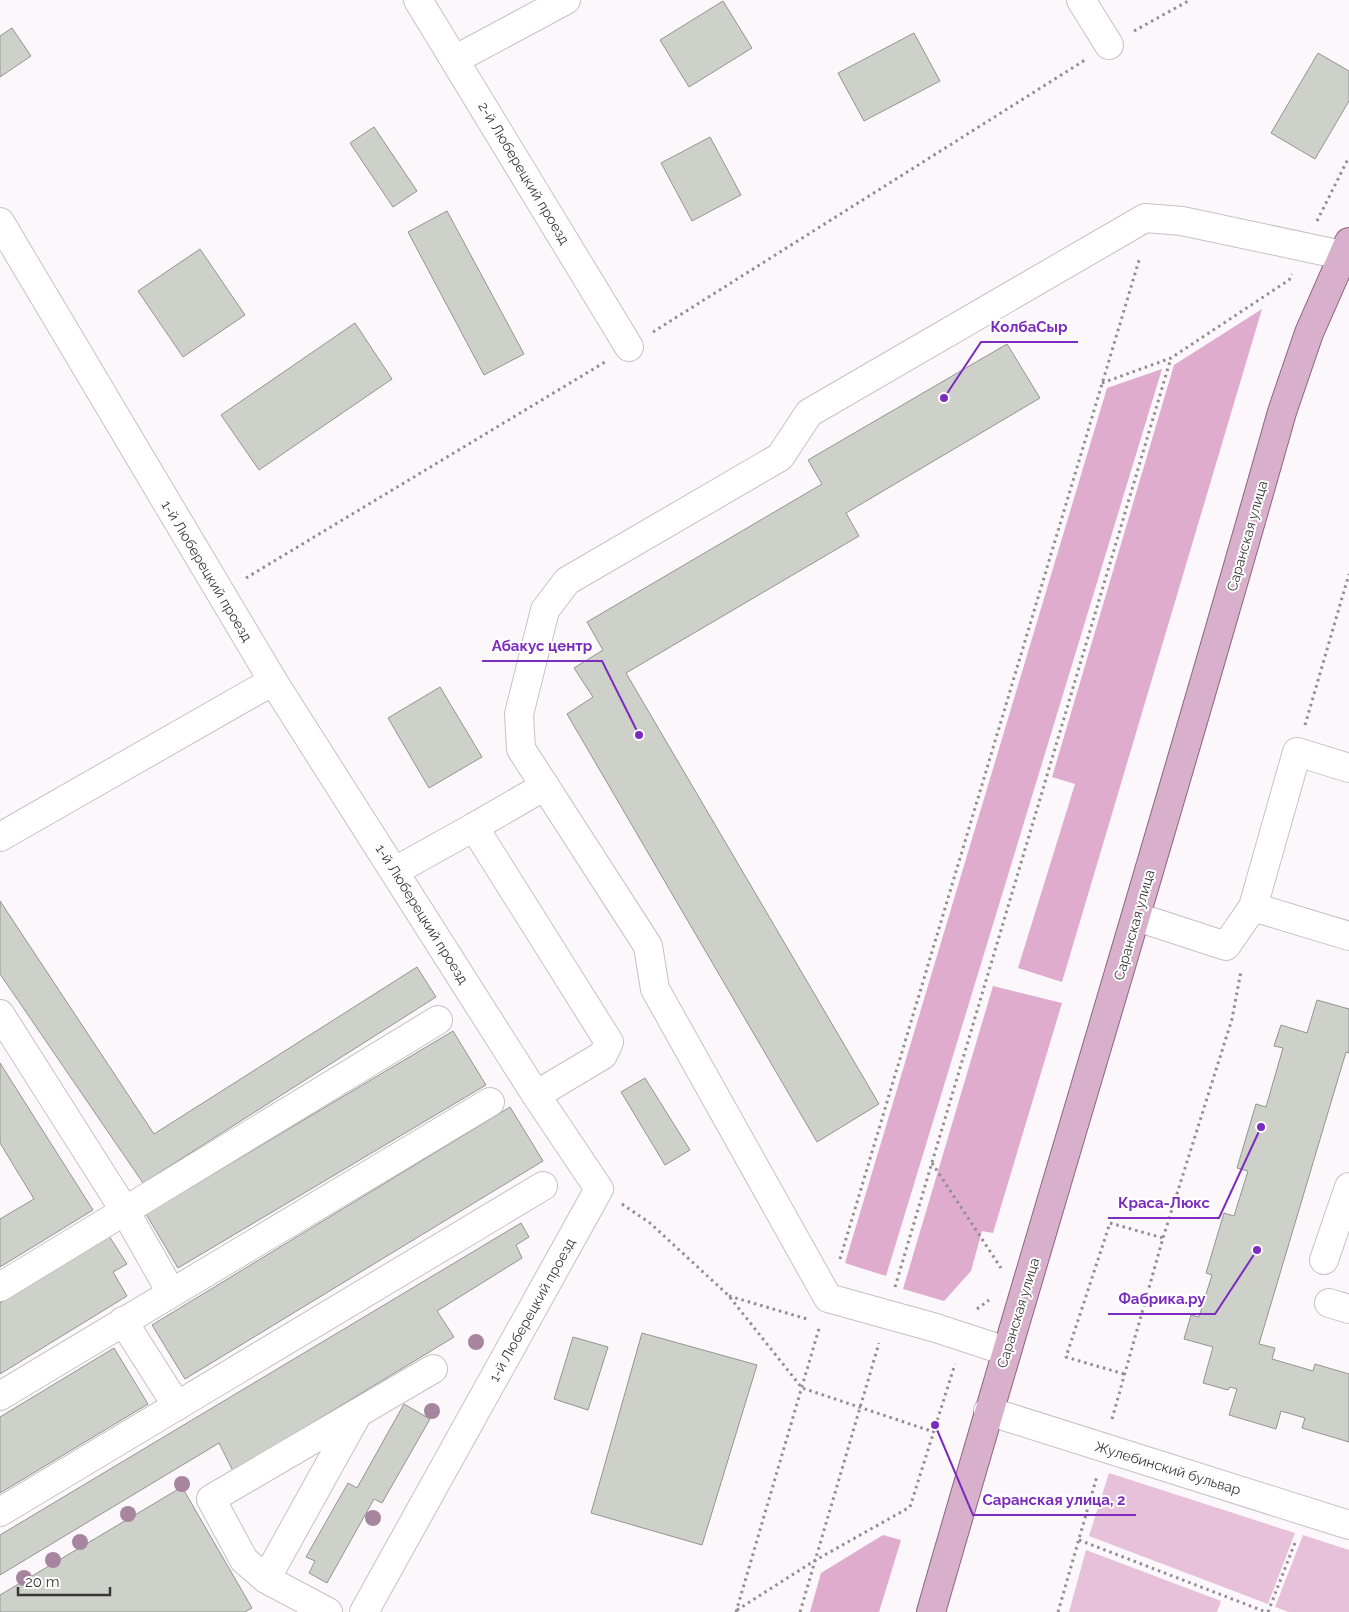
<svg xmlns="http://www.w3.org/2000/svg" width="1349" height="1612" font-family="Raleway,sans-serif">
  <style>
    .green { fill: #e7c1d9 }
    .forest { fill: #e0acce }
    .building { fill: #ced0ca; stroke: #939590 }
    .lines { fill: none; stroke-linecap: round; stroke-linejoin: round }
    .minor-casing { stroke: #c7c1c5; stroke-width: 30 }
    .major-casing { stroke: #8f6381; stroke-width: 30 }
    .path { stroke: #928e90; stroke-width: 3; stroke-dasharray: 2.5 4; stroke-linecap: butt }
    .minor { stroke: #fff; stroke-width: 28 }
    .major { stroke: #d8b0cb; stroke-width: 28 }
    .tree { fill: #a8859f }
    .labels { text-anchor: middle; dominant-baseline: central; stroke-width: 4; stroke-linejoin: round; paint-order: stroke }
    .street-label { font-size: 14px; fill: #393738; stroke: #fff }
    .leader { fill: none; stroke: #7b2cbf; stroke-width: 2 }
    .callout-dot { fill: #7b2cbf; stroke: #fff; stroke-width: 2 }
    .callout-label { font-size: 15px; text-anchor: middle; font-weight: bold; fill: #7b2cbf; stroke: #fff; stroke-width: 4; stroke-linejoin: round; paint-order: stroke }
  </style>
  <rect width="100%" height="100%" fill="#fcf7fa"/>
  <g class="green">
    <path d="M1109 1473 1295 1533 1268 1604 1089 1536Z"/>
    <path d="M1303 1535 1349 1550V1612H1289L1275 1607Z"/>
    <path d="M1086 1550 1221 1601 1217 1612H1069Z"/>
  </g>
  <g class="forest">
    <path d="M1262 309 1062 982 1018 968 1075 784 1052 777 1174 365Z"/>
    <path d="M1162 369 886 1276 845 1263 1107 388Z"/>
    <path d="M993 986 1062 1003 993 1233 982 1231 971 1271 944 1301 903 1289Z"/>
    <path d="M883 1535 901 1540 879 1612H810L821 1573Z"/>
  </g>
  <g class="building">
    <path d="M723 1 752 48 689 87 660 40Z"/>
    <path d="M12 28 31 56 0 77V36Z"/>
    <path d="M914 33 940 81 864 121 838 73Z"/>
    <path d="M1318 53 1349 71V101L1315 159 1271 133Z"/>
    <path d="M374 127 417 191 393 207 350 143Z"/>
    <path d="M710 137 741 195 692 221 661 163Z"/>
    <path d="M447 211 524 354 484 375 408 232Z"/>
    <path d="M200 249 245 315 183 357 138 291Z"/>
    <path d="M355 323 392 379 259 470 221 415Z"/>
    <path d="M1007 344 1040 398 846 513 859 536 626 673 879 1104 817 1142 567 714 593 697 574 668 603 650 587 622 822 484 808 460Z"/>
    <path d="M440 687 482 757 429 788 388 718Z"/>
    <path d="M0 901 154 1134 417 967 436 997 143 1183 0 974Z"/>
    <path d="M1317 1000 1349 1009V1053L1346 1052 1259 1344 1275 1348 1272 1359 1313 1371 1315 1364 1349 1374V1442L1302 1428 1305 1418 1281 1411 1276 1429 1229 1415 1237 1389 1230 1387 1228 1390 1203 1383 1213 1347 1184 1339 1191 1315 1199 1317 1212 1275 1206 1273 1224 1213 1234 1216 1248 1171 1237 1168 1256 1104 1266 1107 1283 1048 1274 1046 1281 1025 1307 1033Z"/>
    <path d="M453 1031 486 1085 178 1268 146 1214Z"/>
    <path d="M0 1063 93 1210 0 1267V1219L34 1199 0 1143Z"/>
    <path d="M645 1078 690 1150 665 1165 621 1092Z"/>
    <path d="M510 1107 543 1161 185 1379 152 1325Z"/>
    <path d="M521 1223 529 1237 516 1245 522 1258 437 1311 454 1337 233 1471 219 1443 0 1575V1535Z"/>
    <path d="M109 1236 127 1264 113 1272 127 1296 0 1374V1303Z"/>
    <path d="M642 1333 757 1365 702 1545 591 1513Z"/>
    <path d="M573 1337 608 1347 588 1410 554 1399Z"/>
    <path d="M114 1348 148 1404 0 1493V1417Z"/>
    <path d="M404 1404 430 1419 382 1503 374 1499 327 1583 309 1573 315 1561 306 1557 348 1483 357 1488Z"/>
    <path d="M182 1487 252 1608 245 1612H0V1595Z"/>
  </g>
  <g class="lines">
    <defs>
      <g id="minor">
        <path d="M418 0 629 347"/>
        <path d="M1081 0 1109 45"/>
        <path d="M456 59 566 0"/>
        <path d="M0 222 273 681 536 1095 599 1189 364 1612"/>
        <path d="M474 827 545 786"/>
        <path d="M0 837 273 681"/>
        <path d="M395 871 474 827 609 1042 603 1055 536 1095"/>
        <path d="M1253 907 1349 936"/>
        <path d="M1137 917 1226 946 1253 907 1297 752 1349 768"/>
        <path d="M0 1014 125 1211 171 1292"/>
        <path d="M1324 1260 1349 1187"/>
        <path d="M0 1287 438 1020"/>
        <path d="M1329 1303 1349 1309"/>
        <path d="M123 1321 177 1406"/>
        <path d="M1006 1351 936 1328 828 1298 655 989 648 946 521 749 519 714 545 610 567 581 780 457 809 413 1145 218 1182 221 1342 255"/>
        <path d="M0 1396 490 1102"/>
        <path d="M988 1411 1349 1525"/>
        <path d="M0 1512 543 1186"/>
        <path d="M266 1579 357 1415"/>
        <path d="M328 1612 266 1579 244 1560 211 1499 433 1369"/>
      </g>
      <path id="major" d="M931 1612C1046 1212 1169 813 1282 412L1309 333 1349 242"/>
    </defs>
    <use href="#minor" class="minor-casing"/>
    <use href="#major" class="major-casing"/>
    <g class="path">
      <path d="M1134 31 1190 0"/>
      <path d="M1317 221 1349 157"/>
      <path d="M653 332 1085 60"/>
      <path d="M1102 383 1171 358 1289 280 1292 274"/>
      <path d="M246 578 605 362"/>
      <path d="M1305 725 1349 574"/>
      <path d="M932 1163 1001 1268"/>
      <path d="M622 1204 650 1223 728 1295 802 1388 934 1432"/>
      <path d="M840 1259 1140 257"/>
      <path d="M895 1287 1171 358"/>
      <path d="M729 1296 807 1319"/>
      <path d="M977 1309 989 1300"/>
      <path d="M1124 1374 1066 1357 1110 1223 1163 1238"/>
      <path d="M1112 1419 1163 1238 1232 1019 1241 971"/>
      <path d="M1079 1540 1266 1612"/>
      <path d="M737 1610 814 1561 910 1507 955 1364"/>
      <path d="M736 1612 820 1325"/>
      <path d="M800 1612 879 1343"/>
      <path d="M1058 1612 1097 1476"/>
      <path d="M1268 1612 1296 1540"/>
    </g>
    <use href="#minor" class="minor"/>
    <use href="#major" class="major"/>
  </g>
  <g class="tree">
    <circle cx="476" cy="1342" r="8"/>
    <circle cx="432" cy="1411" r="8"/>
    <circle cx="182" cy="1484" r="8"/>
    <circle cx="128" cy="1514" r="8"/>
    <circle cx="373" cy="1518" r="8"/>
    <circle cx="80" cy="1542" r="8"/>
    <circle cx="53" cy="1560" r="8"/>
    <circle cx="24" cy="1578" r="8"/>
  </g>
  <g class="labels">
    <g class="street-label">
      <text transform="translate(524 173) rotate(59)">2-й Люберецкий проезд</text>
      <text transform="translate(1247 536) rotate(-74)">Саранская улица</text>
      <text transform="translate(207 571) rotate(59)">1-й Люберецкий проезд</text>
      <text transform="translate(422 914) rotate(58)">1-й Люберецкий проезд</text>
      <text transform="translate(1134 925) rotate(-74)">Саранская улица</text>
      <text transform="translate(532 1310) rotate(-61)">1-й Люберецкий проезд</text>
      <text transform="translate(1018 1313) rotate(-73)">Саранская улица</text>
      <text transform="translate(1168 1468) rotate(17)">Жулебинский бульвар</text>
    </g>
  </g>
  <path class="leader" d="M944 398L981 342H1078M639 735L602 661H482M1261 1127L1219 1218H1108M1257 1250L1215 1314H1108M935 1425L973 1515H1136"/>
  <g class="callout-dot">
    <circle cx="944" cy="398" r="5"/>
    <circle cx="639" cy="735" r="5"/>
    <circle cx="1261" cy="1127" r="5"/>
    <circle cx="1257" cy="1250" r="5"/>
    <circle cx="935" cy="1425" r="5"/>
  </g>
  <g class="callout-label">
    <text x="1029" y="332">КолбаСыр</text>
    <text x="542" y="651">Абакус центр</text>
    <text x="1164" y="1208">Краса-Люкс</text>
    <text x="1162" y="1304">Фабрика.ру</text>
    <text x="1054" y="1505">Саранская улица, 2</text>
  </g>
  <path d="M18 1587v8h92v-8" fill="none" stroke="#393738" stroke-width="2.5"/>
  <text x="25" y="1587" font-size="15" fill="#393738" stroke="#ffffff" stroke-width="4" paint-order="stroke">20 m</text>
</svg>
